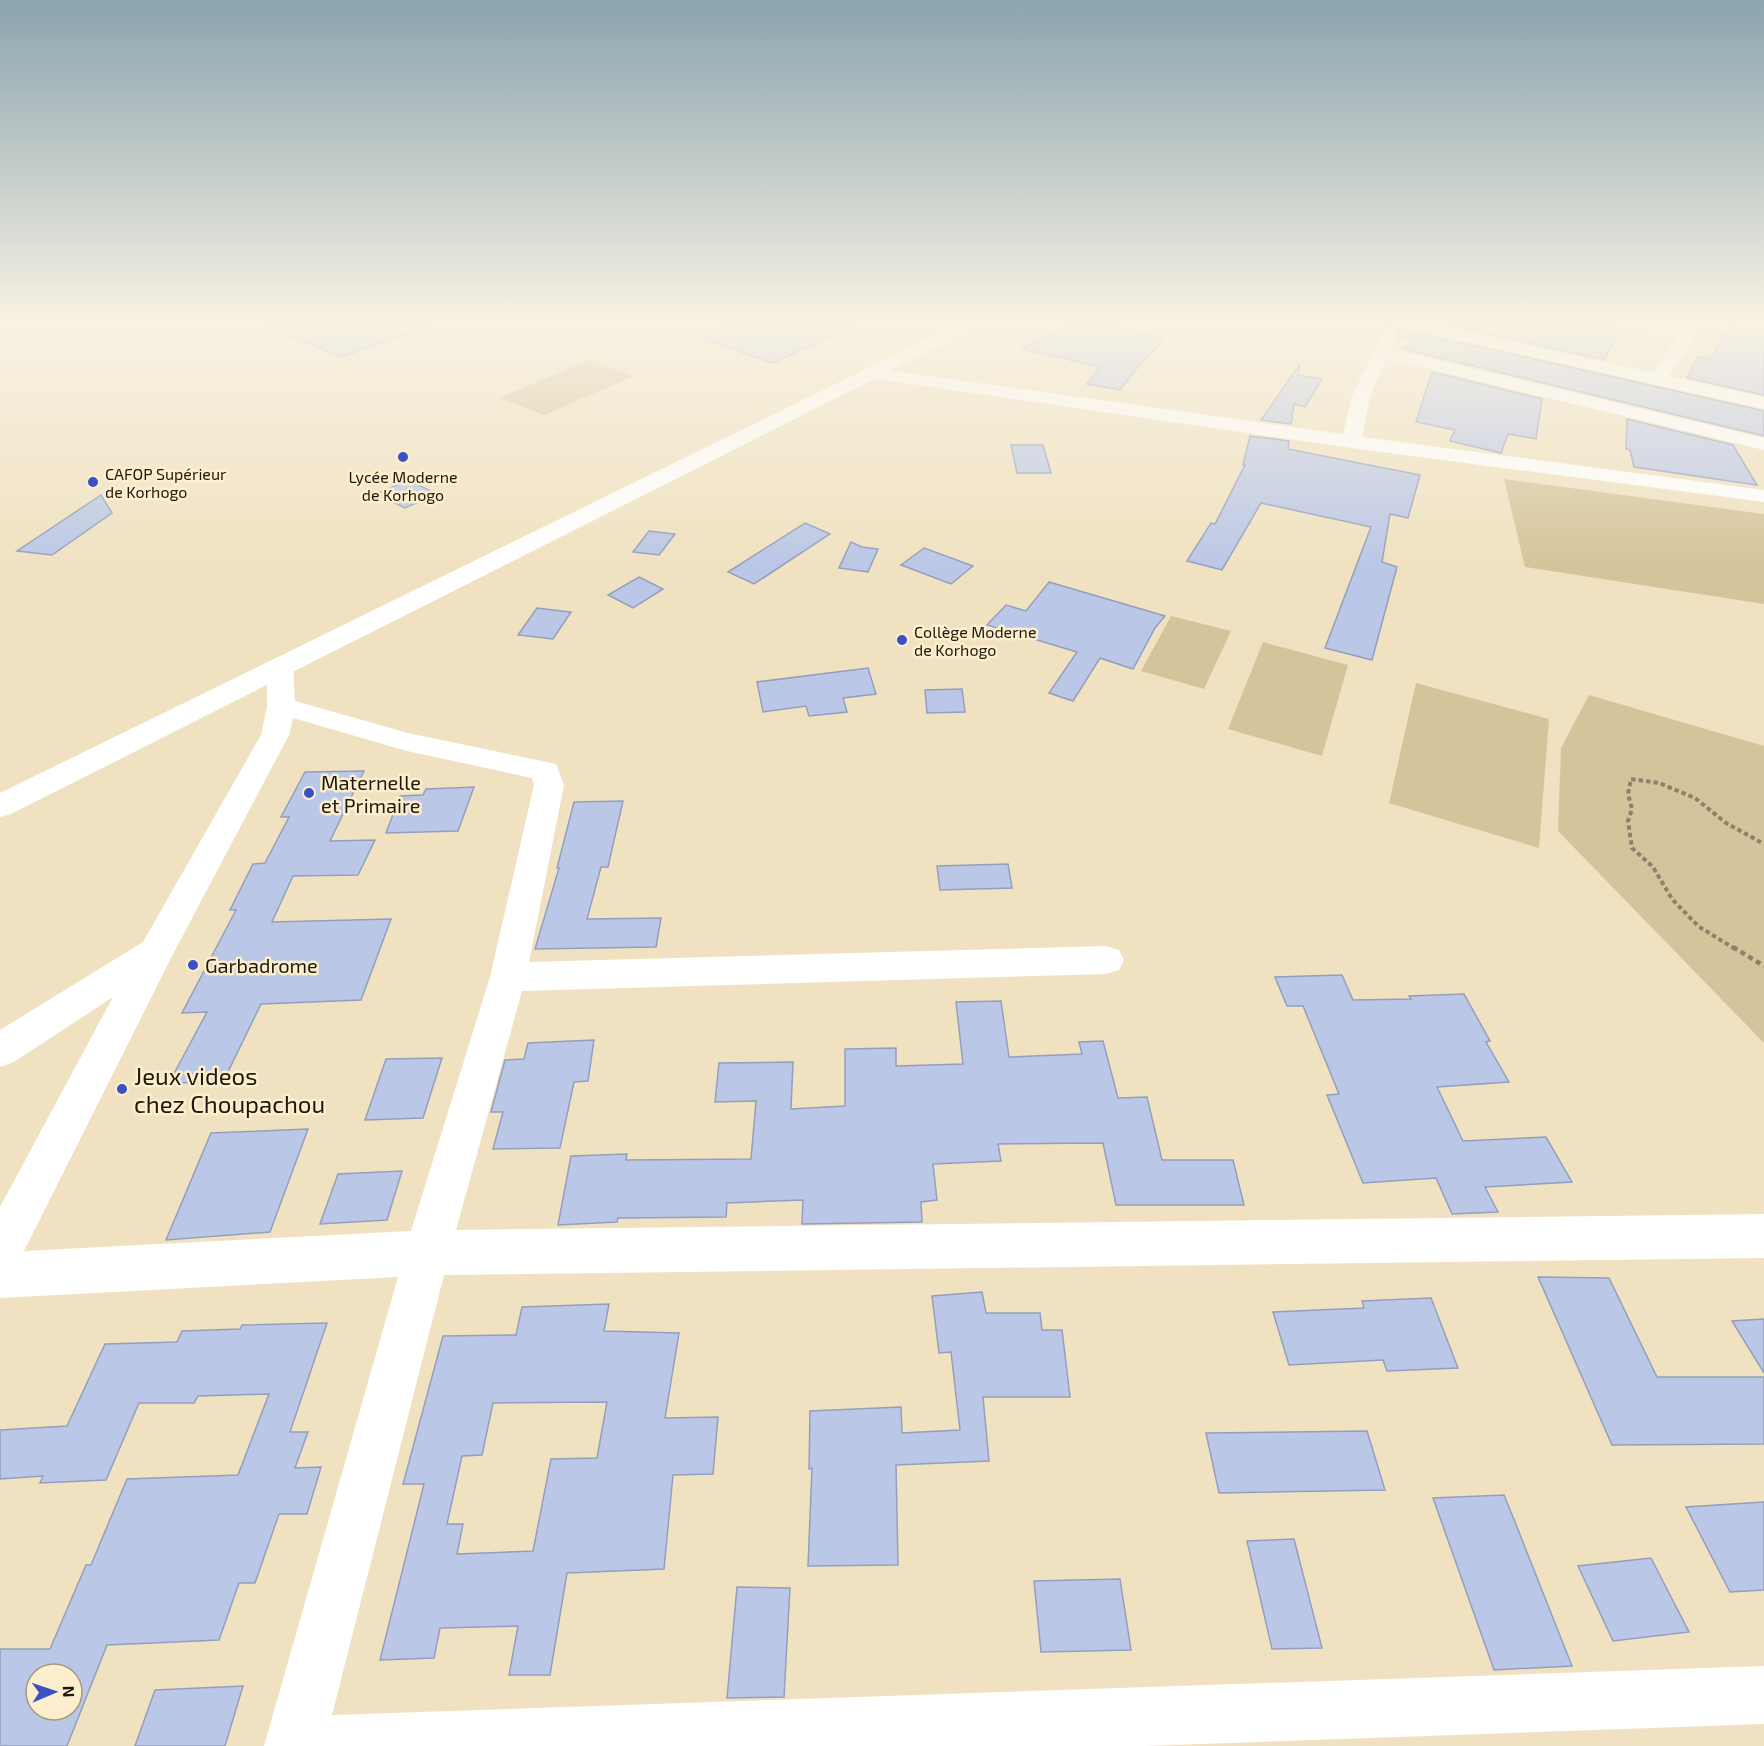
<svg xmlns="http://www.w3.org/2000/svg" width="1764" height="1746" font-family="'Exo 2',sans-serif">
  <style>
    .green { fill: #d5c49b }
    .building { fill: #bbc7e6; stroke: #949fbd; stroke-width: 1.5; fill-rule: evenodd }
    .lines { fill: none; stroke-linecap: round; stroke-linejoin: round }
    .path-far1 { stroke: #8c826b; stroke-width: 4; stroke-dasharray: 4.5 3; stroke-linecap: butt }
    .path { stroke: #8c826b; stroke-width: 4.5; stroke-dasharray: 5 4; stroke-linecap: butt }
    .minor { fill: #fff; fill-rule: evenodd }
    .major { fill: #fff; fill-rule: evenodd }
    .poi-dot { fill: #3851c3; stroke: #fdefce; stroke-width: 2 }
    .labels { text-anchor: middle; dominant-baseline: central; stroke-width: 5; stroke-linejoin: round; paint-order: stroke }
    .far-poi-label { font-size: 16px; fill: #1e190e; stroke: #fdefce; text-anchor: start }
    .poi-label { font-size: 20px; fill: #1e190e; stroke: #fdefce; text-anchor: start }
    .near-poi-label { font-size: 24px; fill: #1e190e; stroke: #fdefce; text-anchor: start }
  </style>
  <rect width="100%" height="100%" fill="#f0e2c1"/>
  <g class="green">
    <path d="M589 360 634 376 544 415 499 398Z"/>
    <path d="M1504 479 1764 514V604L1525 567Z"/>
    <path d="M1171 616 1231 631 1204 689 1141 671Z"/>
    <path d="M1263 642 1348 665 1322 756 1228 729Z"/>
    <path d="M1416 683 1549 719 1539 848 1389 803Z"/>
    <path d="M1589 695 1764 746V1043L1558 831 1561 748Z"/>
  </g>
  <g class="building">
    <path d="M434 321 435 325 341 357 255 322Z"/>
    <path d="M735 321H865L772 363 703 339Z"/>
    <path d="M1074 321H1097L1164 340 1140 364 1120 390 1087 384 1100 367 1022 349Z"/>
    <path d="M1382 321 1396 328 1764 411V436L1403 349 1414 340 1399 337V332L1391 327 1381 332Z"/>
    <path d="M1431 321H1462L1480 325 1485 321 1501 323 1503 321H1610L1614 326 1621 328 1604 360Z"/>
    <path d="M1731 327 1753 331 1751 335 1764 338V395L1687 378 1698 356 1710 359 1713 356 1724 333 1728 334Z"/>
    <path d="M1300 364 1298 375 1322 379 1305 407 1294 404 1291 424 1261 420Z"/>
    <path d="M1432 372 1542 399 1536 439 1508 434 1501 453 1450 441 1455 430 1416 422Z"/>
    <path d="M1627 419 1733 445 1757 485 1634 467 1630 450 1626 449Z"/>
    <path d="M1250 436 1289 441 1288 449 1420 475 1408 518 1390 514 1382 562 1397 567 1372 660 1325 648 1371 527 1261 503 1222 570 1187 561 1211 523 1215 524 1245 465H1243Z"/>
    <path d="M1011 445H1043L1051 473H1017Z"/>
    <path d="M408 480 437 494 405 508 376 494Z"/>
    <path d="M101 495 112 513 52 555 17 551Z"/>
    <path d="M805 523 830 534 754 584 728 572Z"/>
    <path d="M649 531 675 534 659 555 633 552Z"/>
    <path d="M851 542 862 547 878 549 868 572 839 568Z"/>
    <path d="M924 548 973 566 951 584 901 565Z"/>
    <path d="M639 577 663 589 633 608 608 595Z"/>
    <path d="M1049 582 1165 616 1155 628 1133 669 1100 658 1073 701 1049 693 1077 652 987 625 1006 605 1026 611Z"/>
    <path d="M537 608 571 612 553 639 518 635Z"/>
    <path d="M868 668 876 694 843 698 847 712 809 716 806 706 763 712 757 682Z"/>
    <path d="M962 689 965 712 927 713 925 690Z"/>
    <path d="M364 771 330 841 375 840 358 875 293 876 272 922 391 919 361 1000 261 1004 223 1082 169 1083 207 1012 182 1013 236 910H230L253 864 265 863 289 817H281L305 772Z"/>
    <path d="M474 787 458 831 386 833 400 796 423 795 426 789Z"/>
    <path d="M623 801 608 867H601L587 919 661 918 656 947 535 949 559 868H557L574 802Z"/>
    <path d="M1008 864 1012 888 940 890 937 866Z"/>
    <path d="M1342 975 1353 1000 1411 999 1409 996 1464 994 1490 1041 1486 1042 1509 1082 1437 1087 1463 1141 1546 1137 1572 1182 1485 1187 1498 1212 1452 1214 1436 1178 1363 1183 1327 1095 1339 1094 1303 1006H1287L1275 977Z"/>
    <path d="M1001 1001 1009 1057 1082 1054 1079 1042 1103 1041 1118 1098 1147 1097 1162 1160H1233L1244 1205H1116L1103 1143 998 1144 1001 1161 933 1164 937 1200 921 1202 922 1222 802 1224 803 1200 727 1203 726 1217 618 1218 617 1222 558 1225 571 1156 627 1154 626 1160 751 1159 756 1101 715 1102 719 1063 793 1062 791 1109 845 1106V1049L896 1048V1066L963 1064 956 1002Z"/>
    <path d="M594 1040 588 1081 574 1082 560 1148 493 1149 503 1112H491L505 1060 524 1059 528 1043Z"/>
    <path d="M442 1058 423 1118 365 1120 386 1059Z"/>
    <path d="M308 1129 270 1232 166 1240 211 1133Z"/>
    <path d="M402 1171 387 1220 320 1224 338 1174Z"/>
    <path d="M1538 1277 1609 1278 1657 1377H1764V1444L1612 1445Z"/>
    <path d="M982 1292 986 1313H1040L1042 1330H1062L1070 1397H983L989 1461 896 1465 898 1565 808 1566 812 1468 809 1469 810 1411 901 1407 902 1433 960 1430 951 1352 939 1353 932 1296Z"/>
    <path d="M1431 1298 1458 1368 1387 1371 1383 1360 1289 1365 1273 1312 1364 1308 1362 1301Z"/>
    <path d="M609 1304 604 1331 679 1333 665 1418 718 1417 713 1474 673 1475 664 1569 567 1573 550 1675H509L518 1626 440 1628 434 1658 380 1660 424 1484H403L443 1336 516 1335 522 1307ZM607 1402 597 1458 551 1459 533 1551 457 1554 463 1524H447L462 1456 482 1455 493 1403Z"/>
    <path d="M1764 1319V1373L1732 1321Z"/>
    <path d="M327 1323 290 1432H308L295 1468 321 1467 307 1514H279L255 1583H239L219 1640 107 1645 67 1746H0V1649H50L86 1565H91L127 1479 238 1475 269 1394 198 1396 194 1403H139L106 1480 40 1483 43 1476 0 1479V1430L67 1426 105 1344 177 1342 182 1331 240 1329 242 1325ZM36 1674H72V1710H36Z"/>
    <path d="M1367 1431 1385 1490 1219 1493 1206 1433Z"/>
    <path d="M1504 1495 1517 1527 1572 1666 1494 1670 1433 1498Z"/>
    <path d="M1764 1502V1590L1730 1592 1686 1507Z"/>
    <path d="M1294 1539 1322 1648 1272 1649 1247 1541Z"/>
    <path d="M1651 1558 1689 1632 1613 1641 1578 1566Z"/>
    <path d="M1120 1579 1131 1650 1041 1652 1034 1581Z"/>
    <path d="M737 1587 790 1588 784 1697 727 1698Z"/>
    <path d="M243 1686 225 1746H135L155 1690Z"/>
  </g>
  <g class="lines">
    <path class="path-far1" d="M1735 949 1698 926 1672 899 1653 867 1632 848 1628 821 1632 809 1628 794 1631 779 1659 783 1695 798 1726 823 1764 844"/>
    <path class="path" d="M1733 947 1764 966"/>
    <g class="minor">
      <path d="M1388 321H1419L1653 373 1677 338 1614 324 1612 321H1644L1683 329 1689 321H1705L1669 376 1764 397V409L1396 326Z"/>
      <path d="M1390 329 1398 334 1391 349 1764 438V450L1387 359 1370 396 1362 437 1764 490V502L1351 448 871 378 865 377 862 373 865 369 871 368 1343 434 1352 396 1382 334Z"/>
      <path d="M280 658 289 660 293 666 295 701 408 733 556 764 564 785 529 962 1106 946 1119 950 1124 960 1119 970 1106 974 522 991 456 1230 1764 1214V1258L444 1275 332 1715 1764 1666V1724L1145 1746H264L398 1277 0 1298V1207L113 997 14 1062 0 1067V1030L143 942 261 735 267 706V666L271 660ZM293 718 407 751 532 778 534 785 490 977 411 1231 24 1251 172 956 289 735Z"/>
    </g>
    <path class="major" d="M964 321H985L983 324 11 814 0 817V793Z"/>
  </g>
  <linearGradient id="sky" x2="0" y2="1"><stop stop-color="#8ba4af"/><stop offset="0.57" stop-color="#f8f2e3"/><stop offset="1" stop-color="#f8f2e3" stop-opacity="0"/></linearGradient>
  <rect width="1764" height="566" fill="url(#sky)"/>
  <g class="poi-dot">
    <circle cx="403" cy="457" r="6"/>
    <circle cx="93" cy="482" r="6"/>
    <circle cx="902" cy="640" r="6"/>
    <circle cx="309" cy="793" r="6"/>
    <circle cx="193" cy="965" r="6"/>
    <circle cx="122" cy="1089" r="6"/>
  </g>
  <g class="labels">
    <g class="far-poi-label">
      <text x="105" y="473">CAFOP Supérieur<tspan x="105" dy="18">de Korhogo</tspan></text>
      <text x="403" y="476" text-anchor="middle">Lycée Moderne<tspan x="403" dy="18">de Korhogo</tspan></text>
      <text x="914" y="631">Collège Moderne<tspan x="914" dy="18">de Korhogo</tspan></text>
    </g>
    <g class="poi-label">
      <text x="321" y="782">Maternelle<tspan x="321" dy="23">et Primaire</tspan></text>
      <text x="205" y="965">Garbadrome</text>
    </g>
    <g class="near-poi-label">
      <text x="134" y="1075">Jeux videos<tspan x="134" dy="28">chez Choupachou</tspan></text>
    </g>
  </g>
  <g transform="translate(54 1692) rotate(88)"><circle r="28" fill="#fdefce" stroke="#a49981" stroke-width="1.5"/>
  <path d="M0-4.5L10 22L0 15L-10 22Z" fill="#3851c3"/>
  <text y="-9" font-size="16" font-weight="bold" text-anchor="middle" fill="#1e190e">N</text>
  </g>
</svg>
